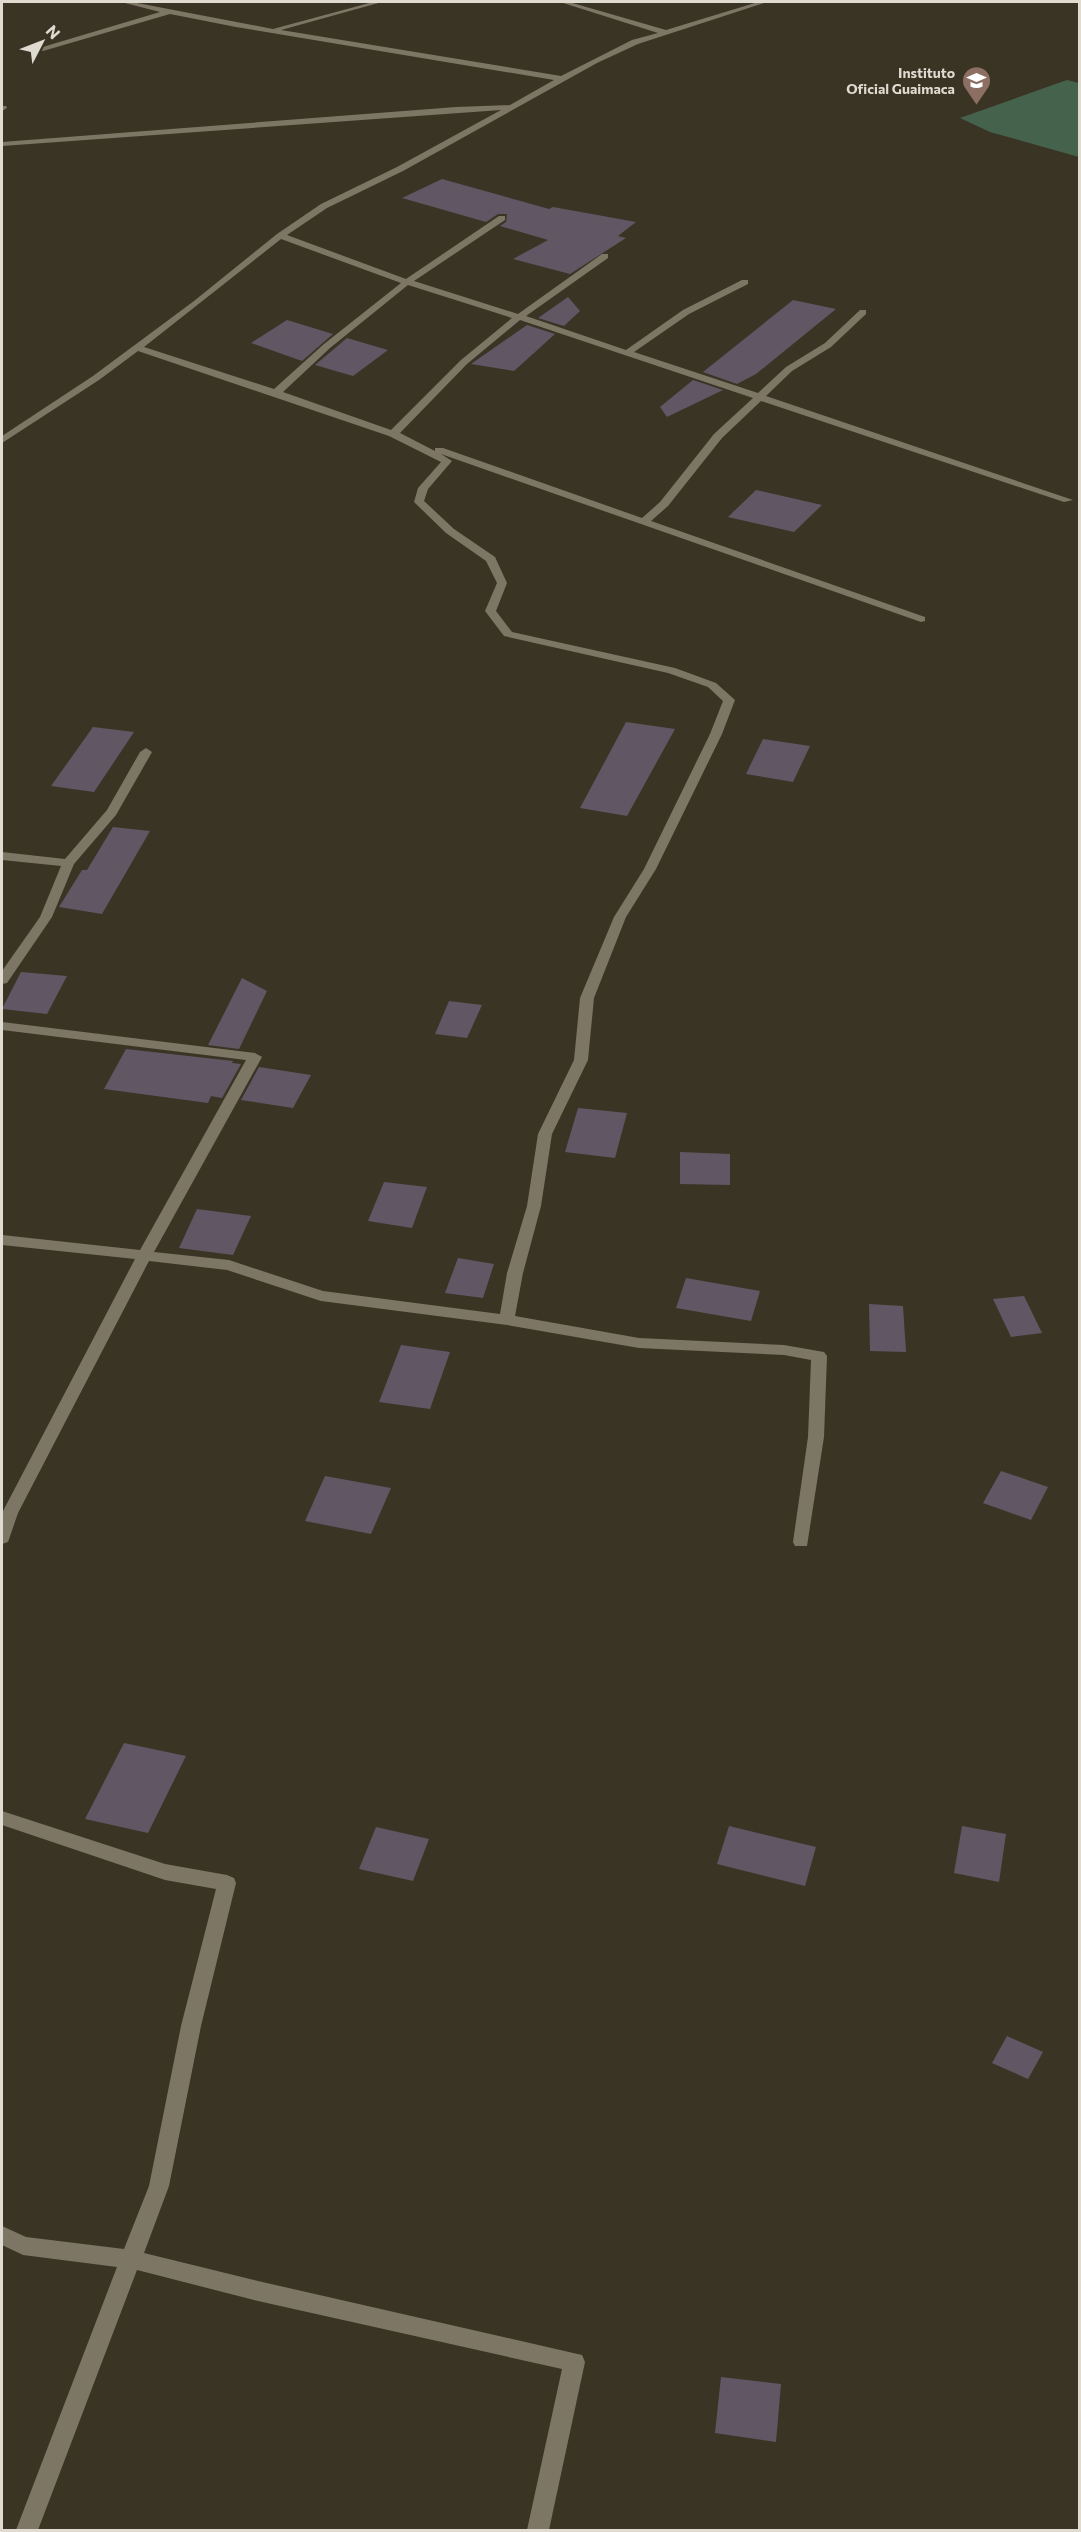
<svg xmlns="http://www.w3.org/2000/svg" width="1081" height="2532" font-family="Commissioner,sans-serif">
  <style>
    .green { fill: #45634c }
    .building { fill: #615664 }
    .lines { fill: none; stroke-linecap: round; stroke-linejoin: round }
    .minor { fill: #7d7665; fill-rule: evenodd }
    .labels { text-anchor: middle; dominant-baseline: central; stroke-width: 4.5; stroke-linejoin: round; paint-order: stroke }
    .far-poi-label { font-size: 14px; font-weight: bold; fill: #dfdbd1; stroke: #3a3425; text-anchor: end }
  </style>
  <rect width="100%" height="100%" fill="#3a3425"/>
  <path class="green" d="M1067 80 1079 83V157L990 132 960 118Z"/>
  <g class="building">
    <path d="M442 179 549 209 553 207 636 222 618 236 626 238 570 274 513 259 548 240 500 226 506 222 507 214H498L486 222 402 198Z"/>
    <path d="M568 297 580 311 564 326 538 318Z"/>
    <path d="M793 300 836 309 756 374 737 384 703 372Z"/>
    <path d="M287 320 333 334 302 361 251 343Z"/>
    <path d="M527 325 555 334 514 371 471 364Z"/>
    <path d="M347 338 388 350 353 376 315 365Z"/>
    <path d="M693 380 723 390 667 417 660 407Z"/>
    <path d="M756 490 822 505 794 532 728 517Z"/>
    <path d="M626 722 675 729 627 816 580 808Z"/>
    <path d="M93 727 134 732 94 792 51 786Z"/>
    <path d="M763 739 810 746 793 782 746 774Z"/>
    <path d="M113 827 150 831 102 914 59 907 82 870H87Z"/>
    <path d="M21 972 67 976 47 1014 2 1009Z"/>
    <path d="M242 978 267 991 239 1049 208 1045Z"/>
    <path d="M449 1001 482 1005 467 1038 435 1034Z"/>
    <path d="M126 1049 233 1061 232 1063 241 1064 222 1098 211 1096 208 1103 104 1089Z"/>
    <path d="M259 1067 311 1075 293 1108 241 1100Z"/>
    <path d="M578 1108 627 1113 615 1158 565 1152Z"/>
    <path d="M680 1152 730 1154V1185L680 1184Z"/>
    <path d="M384 1182 427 1187 412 1228 368 1221Z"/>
    <path d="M197 1209 251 1216 233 1255 179 1248Z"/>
    <path d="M458 1258 494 1264 483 1298 445 1293Z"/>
    <path d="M686 1278 760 1291 751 1321 676 1308Z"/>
    <path d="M1024 1296 1042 1333 1011 1337 993 1299Z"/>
    <path d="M869 1304 903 1306 906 1352 870 1351Z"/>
    <path d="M401 1345 450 1352 430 1409 379 1402Z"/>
    <path d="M1001 1471 1048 1487 1031 1520 983 1503Z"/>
    <path d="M325 1476 391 1488 371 1534 305 1521Z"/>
    <path d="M124 1743 186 1756 148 1833 85 1819Z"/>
    <path d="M729 1826 816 1847 805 1886 717 1864Z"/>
    <path d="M962 1826 1006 1834 999 1882 954 1873Z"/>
    <path d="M376 1827 429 1839 413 1881 359 1869Z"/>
    <path d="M1007 2036 1043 2052 1028 2079 992 2063Z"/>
    <path d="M721 2377 781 2384 776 2442 715 2433Z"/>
  </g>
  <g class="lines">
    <g class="minor">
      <path d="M121 2H132L273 29 373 2H382L281 30 561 76 632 40 658 33 560 2H569L666 30 758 2H767L638 44 597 63 403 171 327 208 287 235 406 279 499 216H505V220L414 281 518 314 602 254H608V258L526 316 626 350 683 310 742 280H748V284L689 314 634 352 758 393 786 367 825 343 860 310H866V314L831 347 792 371 766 396 1073 500 1064 502 761 401 722 438 668 506 651 521 925 617V621L921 622 441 454 452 461 428 489 424 501 454 529 495 557 507 583 496 611 512 632 675 668 716 683 735 700 722 734 656 869 626 917 594 998 588 1060 552 1134 541 1206 523 1273 515 1316 639 1338 784 1345 824 1352 827 1356 824 1437 807 1546H795L793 1542 808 1437 811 1360 784 1355 639 1348 507 1325 321 1301 227 1270 149 1261 18 1513 8 1542 2 1544V1513L135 1259 2 1245V1235L140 1250 246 1060 2 1030V1022L255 1053 262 1057 154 1252 229 1260 323 1291 500 1314 507 1273 527 1206 538 1134 574 1060 580 998 614 917 644 869 710 734 723 701 708 687 668 673 504 636 485 611 497 583 486 561 446 533 414 502 418 488 441 462 389 436 138 351 99 380 2 443V436L93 376 194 301 277 234 321 204 397 167 501 110 2 146V142L456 107 510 105 554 80 236 27 170 14 43 51 36 49 160 12ZM281 239 401 283 324 344 274 389 144 347ZM408 285 512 318 461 360 391 430 283 392 330 348ZM520 320 753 398 714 434 660 502 642 518 443 448H435V451L400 433 467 364Z"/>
      <path d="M2 106H6L7 108 2 111Z"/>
      <path d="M146 748 152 752 116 815 74 864 52 917 7 983 2 984V971L40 917 61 866 2 860V852L65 859 107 810 140 752Z"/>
      <path d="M2 1811 165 1864 227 1875 234 1878 236 1883 201 2026 169 2186 144 2253 258 2281 582 2355 585 2362 549 2530H527L562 2369 258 2301 137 2270 38 2530H16L117 2267 23 2255 2 2245V2226L26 2237 124 2249 149 2186 181 2026 216 1889 165 1880 2 1825Z"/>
    </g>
  </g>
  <defs>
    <symbol id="school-pin" viewBox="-11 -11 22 30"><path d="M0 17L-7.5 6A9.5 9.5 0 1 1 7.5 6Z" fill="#8d6e63" stroke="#3a3425"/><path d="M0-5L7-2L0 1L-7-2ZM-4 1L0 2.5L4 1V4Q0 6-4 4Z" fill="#fff"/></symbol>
  </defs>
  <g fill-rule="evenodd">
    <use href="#school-pin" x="960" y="64" width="33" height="45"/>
  </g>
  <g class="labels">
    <g class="far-poi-label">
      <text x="955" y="72">Instituto<tspan x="955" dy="16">Oficial Guaimaca</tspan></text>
    </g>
  </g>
  <rect width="1081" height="2532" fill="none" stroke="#dfdbd1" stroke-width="6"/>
  <g transform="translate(42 42) rotate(48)" stroke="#3a3425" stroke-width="4.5" paint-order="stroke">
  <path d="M0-4.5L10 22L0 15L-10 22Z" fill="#dfdbd1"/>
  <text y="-9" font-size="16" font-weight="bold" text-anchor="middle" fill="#dfdbd1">N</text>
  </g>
</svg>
